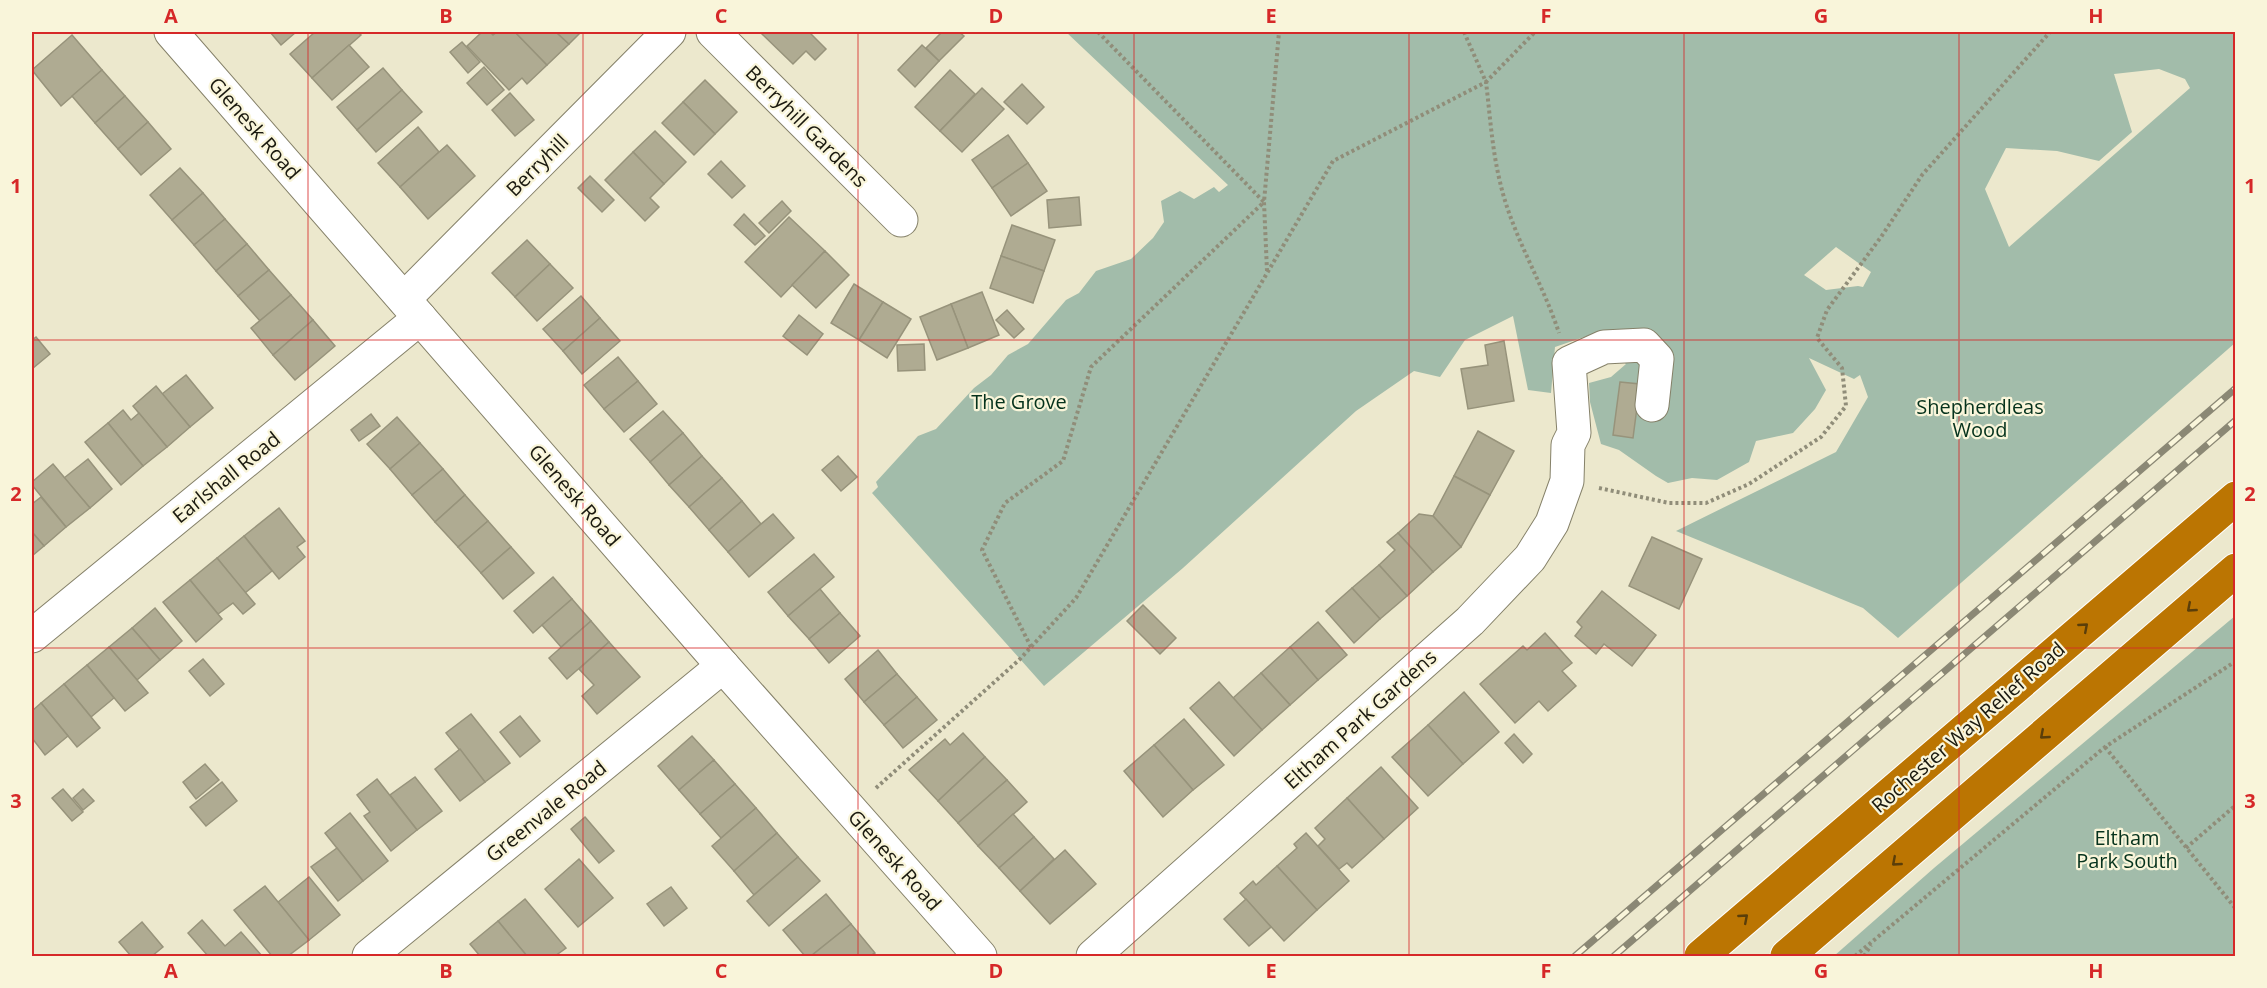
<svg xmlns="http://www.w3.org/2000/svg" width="2267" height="988" font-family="'Open Sans',sans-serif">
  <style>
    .green { fill: #a2bcaa; fill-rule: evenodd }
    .building { fill: #afab92; stroke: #97937b; stroke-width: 1.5 }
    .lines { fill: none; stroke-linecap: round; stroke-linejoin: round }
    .minor-casing { stroke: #858169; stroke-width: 35 }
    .highway-casing { stroke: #fff; stroke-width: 35 }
    .path { stroke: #908d79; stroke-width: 4; stroke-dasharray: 3 3; stroke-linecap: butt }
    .minor { stroke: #fff; stroke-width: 33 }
    .highway { stroke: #bb7502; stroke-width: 33 }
    .rail-casing { stroke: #8b8875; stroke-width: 7 }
    .rail { stroke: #f9f5da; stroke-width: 4.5; stroke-dasharray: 14; stroke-linecap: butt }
    .oneway { stroke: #5a3e0a }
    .grid { fill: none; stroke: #d62828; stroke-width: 1.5; stroke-opacity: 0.55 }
    .labels { text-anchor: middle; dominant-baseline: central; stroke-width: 4.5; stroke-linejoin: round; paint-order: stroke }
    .street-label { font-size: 20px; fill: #1a190f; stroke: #f9f5da }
    .park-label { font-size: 20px; fill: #05321c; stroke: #f9f5da }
    .neatline { fill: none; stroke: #d62828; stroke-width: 2 }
    .grid-label { font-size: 20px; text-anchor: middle; font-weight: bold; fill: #d62828 }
  </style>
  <rect width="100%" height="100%" fill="#ece8cd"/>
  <g class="green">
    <path d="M1066 32H2235V343L1898 638 1863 608 1676 531 1836 452 1868 397 1860 375 1854 379 1809 358 1826 390 1815 409 1793 433 1756 441 1749 462 1717 480 1692 478 1668 483 1656 476 1619 450 1601 444 1590 402 1589 383 1611 377 1626 364 1593 334 1555 347 1551 393 1528 390 1513 316 1465 340 1440 377 1414 371 1356 411 1183 568 1044 686 872 493 878 487 876 482 918 436 936 429 974 388 991 375 1008 355 1028 344 1066 300 1079 293 1096 271 1131 259 1153 238 1164 222 1161 201 1180 191 1194 199 1214 187 1219 192 1228 185ZM2159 69 2185 79 2190 88 2009 247 1985 189 2006 148 2057 151 2099 161 2132 132 2114 74ZM1836 247 1871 272 1863 287 1858 286 1826 290 1804 275Z"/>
    <path d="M2235 616V956H1834L1934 868Z"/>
  </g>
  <g class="building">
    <path d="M270 32H296L281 45Z"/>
    <path d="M315 32H358L361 35 312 78 290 54Z"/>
    <path d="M482 32H490L493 35 497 32H515L547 65 527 84 522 78 509 90 467 46Z"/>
    <path d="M515 32H556L569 44 547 65Z"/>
    <path d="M556 32H581L569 44Z"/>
    <path d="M760 32H809L826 49 815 60 806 51 793 64Z"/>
    <path d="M942 32H959L964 36 939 61 926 48Z"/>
    <path d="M72 35 102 70 61 106 32 70Z"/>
    <path d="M462 42 480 62 468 73 450 52Z"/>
    <path d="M349 45 369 67 332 100 312 78Z"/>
    <path d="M922 45 939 61 915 87 898 70Z"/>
    <path d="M484 67 504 90 487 105 467 83Z"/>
    <path d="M383 68 402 90 357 130 337 107Z"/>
    <path d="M102 70 125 96 95 123 72 96Z"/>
    <path d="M950 70 975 94 940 131 915 107Z"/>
    <path d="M705 80 737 112 715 134 683 102Z"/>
    <path d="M1022 84 1044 107 1027 124 1004 102Z"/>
    <path d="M982 88 1004 109 962 152 940 131Z"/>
    <path d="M402 90 422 112 376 152 357 130Z"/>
    <path d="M510 93 534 120 515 136 492 110Z"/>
    <path d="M125 96 148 122 118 149 95 123Z"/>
    <path d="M683 102 715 134 694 155 662 123Z"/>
    <path d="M148 122 171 149 141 175 118 149Z"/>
    <path d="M418 127 439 152 400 187 378 163Z"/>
    <path d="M655 131 686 162 664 184 633 152Z"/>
    <path d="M1008 135 1028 163 992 188 972 160Z"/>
    <path d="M447 145 475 176 428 219 400 187Z"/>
    <path d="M633 152 664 184 650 198 659 207 645 221 605 180Z"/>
    <path d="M721 161 745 186 732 198 708 174Z"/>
    <path d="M1028 163 1047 191 1011 216 992 188Z"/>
    <path d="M180 168 203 193 172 220 150 195Z"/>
    <path d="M590 176 614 200 602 212 578 188Z"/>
    <path d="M203 193 225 219 194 245 172 220Z"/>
    <path d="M1079 197 1081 225 1049 228 1047 200Z"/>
    <path d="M782 201 791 211 769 233 759 223Z"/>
    <path d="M744 214 765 236 755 245 734 225Z"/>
    <path d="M789 217 825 251 781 297 745 262Z"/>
    <path d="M225 219 247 244 216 271 194 245Z"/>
    <path d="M1012 225 1055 240 1044 271 1001 256Z"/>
    <path d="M527 240 550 264 515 297 492 273Z"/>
    <path d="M247 244 269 270 238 296 216 271Z"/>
    <path d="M825 251 849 275 816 308 792 285Z"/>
    <path d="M1001 256 1044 271 1033 303 990 288Z"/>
    <path d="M550 264 573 288 537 321 515 297Z"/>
    <path d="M269 270 291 295 260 321 238 296Z"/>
    <path d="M854 284 883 302 859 340 831 323Z"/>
    <path d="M982 292 999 335 968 348 951 304Z"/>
    <path d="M291 295 313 320 273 355 251 328Z"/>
    <path d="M581 296 600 318 563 351 543 329Z"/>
    <path d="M883 302 911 319 887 358 859 340Z"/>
    <path d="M951 304 968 348 937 360 920 317Z"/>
    <path d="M1007 310 1024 329 1014 338 996 320Z"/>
    <path d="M799 315 823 334 807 355 783 336Z"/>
    <path d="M600 318 620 341 582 374 563 351Z"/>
    <path d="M313 320 335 346 295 380 273 355Z"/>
    <path d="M36 337 50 354 32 369V340Z"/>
    <path d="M1504 341 1514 401 1468 409 1461 369 1488 365 1485 345Z"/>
    <path d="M924 344 925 370 898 371 897 345Z"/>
    <path d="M618 357 638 381 604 409 584 385Z"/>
    <path d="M186 375 213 408 190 427 162 394Z"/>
    <path d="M638 381 657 404 624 432 604 409Z"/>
    <path d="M1620 382 1640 384 1633 438 1613 435Z"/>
    <path d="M156 386 190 427 167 447 133 406Z"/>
    <path d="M123 410 131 420 139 413 167 447 143 466 108 423Z"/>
    <path d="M663 411 683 433 650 462 630 439Z"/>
    <path d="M371 414 380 426 359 441 351 430Z"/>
    <path d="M397 417 420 443 390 469 367 444Z"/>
    <path d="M108 423 143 466 121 485 85 442Z"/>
    <path d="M1478 431 1514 451 1490 495 1454 476Z"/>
    <path d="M683 433 702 456 669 485 650 462Z"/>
    <path d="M420 443 443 469 412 495 390 469Z"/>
    <path d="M702 456 722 478 689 507 669 485Z"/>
    <path d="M838 456 857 477 841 491 822 470Z"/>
    <path d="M88 459 112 489 90 508 64 478Z"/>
    <path d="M53 464 90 508 66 527 32 485V482Z"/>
    <path d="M443 469 465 495 435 522 412 495Z"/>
    <path d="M1454 476 1490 495 1461 547 1433 516Z"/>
    <path d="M722 478 742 501 709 530 689 507Z"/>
    <path d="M465 495 488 521 458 547 435 522Z"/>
    <path d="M41 497 66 527 44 546 32 532V504Z"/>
    <path d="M742 501 761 524 728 552 709 530Z"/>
    <path d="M279 508 305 541 297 547 305 557 279 579 244 536Z"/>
    <path d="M773 514 794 538 749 577 728 552Z"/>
    <path d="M1419 514 1433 516 1461 547 1433 572 1398 533Z"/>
    <path d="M488 521 511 547 481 573 458 547Z"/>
    <path d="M32 532 44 546 32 556Z"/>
    <path d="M1398 533 1433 572 1407 596 1379 565 1395 550 1387 542Z"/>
    <path d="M244 536 272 571 245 593 217 558Z"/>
    <path d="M1652 537 1702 559 1679 609 1629 586Z"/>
    <path d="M511 547 534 573 503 599 481 573Z"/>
    <path d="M814 554 834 577 788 616 768 592Z"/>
    <path d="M217 558 255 604 243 614 233 603 218 614 190 580Z"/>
    <path d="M1379 565 1407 596 1380 619 1352 588Z"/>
    <path d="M553 577 572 599 533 633 514 611Z"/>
    <path d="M190 580 222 619 196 642 163 602Z"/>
    <path d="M1352 588 1380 619 1354 643 1326 611Z"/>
    <path d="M820 589 840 613 809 639 788 616Z"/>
    <path d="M1602 591 1656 635 1632 666 1604 644 1596 654 1575 636 1582 627 1577 622Z"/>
    <path d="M572 599 591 621 561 647 542 625Z"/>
    <path d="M1143 605 1176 638 1160 654 1127 621Z"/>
    <path d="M155 608 182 641 160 660 132 628Z"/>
    <path d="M840 613 860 636 829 663 809 639Z"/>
    <path d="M591 621 609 642 567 679 549 658Z"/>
    <path d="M1318 622 1347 655 1318 680 1290 647Z"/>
    <path d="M132 628 160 660 137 680 109 647Z"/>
    <path d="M1545 633 1572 663 1562 671 1576 686 1548 711 1539 701 1515 723 1480 684 1523 646 1527 650Z"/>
    <path d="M609 642 640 677 597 714 582 696 594 685 579 669Z"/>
    <path d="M109 647 148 693 125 711 87 665Z"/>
    <path d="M1290 647 1318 680 1290 705 1261 673Z"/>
    <path d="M878 650 897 674 864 702 845 679Z"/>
    <path d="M203 659 224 684 210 696 189 671Z"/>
    <path d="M87 665 114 698 91 717 64 684Z"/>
    <path d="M1261 673 1290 705 1262 730 1233 698Z"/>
    <path d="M897 674 917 697 884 725 864 702Z"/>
    <path d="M1219 682 1262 730 1234 756 1190 708Z"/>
    <path d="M64 684 100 728 77 747 41 703Z"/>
    <path d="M1464 692 1499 732 1463 764 1428 725Z"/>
    <path d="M917 697 937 720 903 748 884 725Z"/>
    <path d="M41 703 68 736 45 755 32 738V711Z"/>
    <path d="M471 714 510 763 485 782 446 733Z"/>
    <path d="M520 716 540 741 520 757 500 732Z"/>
    <path d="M1184 719 1224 765 1193 790 1154 745Z"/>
    <path d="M1428 725 1463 764 1428 796 1392 757Z"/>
    <path d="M963 733 985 757 938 801 909 770 945 739 950 745Z"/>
    <path d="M1514 734 1532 754 1523 763 1505 743Z"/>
    <path d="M692 736 714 760 679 790 658 766Z"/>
    <path d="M1154 745 1193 790 1163 817 1124 771Z"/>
    <path d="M460 749 485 782 460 801 435 769Z"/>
    <path d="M985 757 1007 780 958 823 938 801Z"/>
    <path d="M714 760 735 784 700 814 679 790Z"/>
    <path d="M205 764 219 780 196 799 183 782Z"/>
    <path d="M1381 767 1418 808 1384 839 1347 798Z"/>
    <path d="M415 777 442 811 417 830 390 795Z"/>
    <path d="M377 779 417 830 391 851 364 816 370 812 357 795Z"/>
    <path d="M1007 780 1027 802 978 846 958 823Z"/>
    <path d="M222 782 237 801 206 826 190 807Z"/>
    <path d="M735 784 756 808 721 838 700 814Z"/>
    <path d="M63 789 83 812 72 821 52 798Z"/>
    <path d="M83 789 94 801 83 810 73 798Z"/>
    <path d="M1347 798 1384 839 1352 868 1347 863 1339 869 1318 846 1325 839 1315 828Z"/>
    <path d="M756 808 777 833 734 871 712 846Z"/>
    <path d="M350 813 388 861 363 881 325 833Z"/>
    <path d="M1013 814 1034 837 999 868 978 846Z"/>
    <path d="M585 817 614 851 599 863 571 829Z"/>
    <path d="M777 833 798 857 754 895 734 871Z"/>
    <path d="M1306 833 1349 881 1317 910 1277 866 1297 848 1294 844Z"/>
    <path d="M1034 837 1054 859 1020 891 999 868Z"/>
    <path d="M337 848 363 881 338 901 311 867Z"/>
    <path d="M1065 850 1096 884 1050 924 1020 891Z"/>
    <path d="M798 857 820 881 769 926 747 901Z"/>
    <path d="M579 859 613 898 578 927 545 889Z"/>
    <path d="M1277 866 1317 910 1284 941 1240 893 1253 881 1256 885Z"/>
    <path d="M309 877 340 915 309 940 278 902Z"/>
    <path d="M265 886 309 940 288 956H272L234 910Z"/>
    <path d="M671 887 687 908 664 926 647 904Z"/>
    <path d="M826 894 851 924 811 956H805L783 930Z"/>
    <path d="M525 899 566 948 555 956H527L498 921Z"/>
    <path d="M1246 899 1271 927 1249 946 1224 919Z"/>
    <path d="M202 920 225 946 241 932 262 956H208L188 933Z"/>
    <path d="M498 921 527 956H480L470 944Z"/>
    <path d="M142 922 163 947 152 956H131L119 942Z"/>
    <path d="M851 924 875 953 870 956H811Z"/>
  </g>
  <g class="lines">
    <defs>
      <g id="minor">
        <path d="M171 32 723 666 980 956"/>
        <path d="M713 32 901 220"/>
        <path d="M404 299 669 32"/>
        <path d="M32 636 420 318"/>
        <path d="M369 956 723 666"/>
        <path d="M1093 956 1470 621 1530 558 1552 523 1567 481 1568 445 1574 433 1569 363 1604 347 1644 345 1657 359 1652 405"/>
      </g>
      <g id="highway">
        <path d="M1701 956 2236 498"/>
        <path d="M1787 956 2236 570"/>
      </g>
    </defs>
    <use href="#minor" class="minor-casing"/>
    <use href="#highway" class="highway-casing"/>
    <g class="path">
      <path d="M1098 32 1264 202 1279 32"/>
      <path d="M1464 32 1486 82 1535 32"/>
      <path d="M1599 488 1669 503H1706L1749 484 1821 437 1846 406 1842 368 1817 338 1827 310 1881 237 1922 175 2050 32"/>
      <path d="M1031 647 982 550 1005 503 1063 461 1091 367 1264 202 1267 271"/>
      <path d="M2105 747 2236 909"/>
      <path d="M876 788 1020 659 1076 598 1333 161 1486 82C1490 115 1492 149 1500 182 1512 235 1542 281 1559 333"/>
      <path d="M2186 848 2236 805"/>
      <path d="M1855 956 2105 747 2236 661"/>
      <path d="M1864 956 1871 945"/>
    </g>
    <use href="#minor" class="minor"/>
    <use href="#highway" class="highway"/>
    <defs>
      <g id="rail">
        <path d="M1575 956 2236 388"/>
        <path d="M1614 956 2236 420"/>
      </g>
    </defs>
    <use href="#rail" class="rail-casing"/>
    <use href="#rail" class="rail"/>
  </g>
  <defs><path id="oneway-chevron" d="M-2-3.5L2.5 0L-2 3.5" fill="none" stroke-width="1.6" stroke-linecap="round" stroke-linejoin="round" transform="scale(1.5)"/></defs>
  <g class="oneway">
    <use href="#oneway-chevron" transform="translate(2191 608) rotate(139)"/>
    <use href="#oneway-chevron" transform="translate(2084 627) rotate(-41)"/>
    <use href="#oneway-chevron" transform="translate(2044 735) rotate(139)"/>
    <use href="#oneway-chevron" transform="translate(1896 862) rotate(139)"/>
    <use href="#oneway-chevron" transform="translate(1744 918) rotate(-41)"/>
  </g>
  <path class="grid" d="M308 32V956M583 32V956M858 32V956M1134 32V956M1409 32V956M1684 32V956M1959 32V956M32 340H2236M32 648H2236"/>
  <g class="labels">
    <g class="street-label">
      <text transform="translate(807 126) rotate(45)">Berryhill Gardens</text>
      <text transform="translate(255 128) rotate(49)">Glenesk Road</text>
      <text transform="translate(537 165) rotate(-45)">Berryhill</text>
      <text transform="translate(226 477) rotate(-39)">Earlshall Road</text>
      <text transform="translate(575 495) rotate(49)">Glenesk Road</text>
      <text transform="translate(1360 719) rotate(-42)">Eltham Park Gardens</text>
      <text transform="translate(1968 727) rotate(-41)">Rochester Way Relief Road</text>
      <text transform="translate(546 811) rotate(-39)">Greenvale Road</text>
      <text transform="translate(895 860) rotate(48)">Glenesk Road</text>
    </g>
    <g class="park-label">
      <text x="1019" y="401">The Grove</text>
      <text x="1980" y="406">Shepherdleas<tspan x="1980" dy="23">Wood</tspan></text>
      <text x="2127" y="837">Eltham<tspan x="2127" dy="23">Park South</tspan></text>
    </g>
  </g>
  <rect width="2267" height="988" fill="none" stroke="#f9f5da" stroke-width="66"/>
  <rect x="33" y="33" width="2201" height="922" class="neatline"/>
  <g class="grid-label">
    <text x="171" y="23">A</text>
    <text x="446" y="23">B</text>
    <text x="721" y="23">C</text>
    <text x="996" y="23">D</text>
    <text x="1271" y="23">E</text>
    <text x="1546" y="23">F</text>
    <text x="1821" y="23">G</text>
    <text x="2096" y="23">H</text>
    <text x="16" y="193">1</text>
    <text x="2250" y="193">1</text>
    <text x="16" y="501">2</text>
    <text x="2250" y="501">2</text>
    <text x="16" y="808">3</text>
    <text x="2250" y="808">3</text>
    <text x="171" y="978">A</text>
    <text x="446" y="978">B</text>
    <text x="721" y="978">C</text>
    <text x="996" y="978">D</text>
    <text x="1271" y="978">E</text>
    <text x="1546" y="978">F</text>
    <text x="1821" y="978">G</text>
    <text x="2096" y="978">H</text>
  </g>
</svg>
